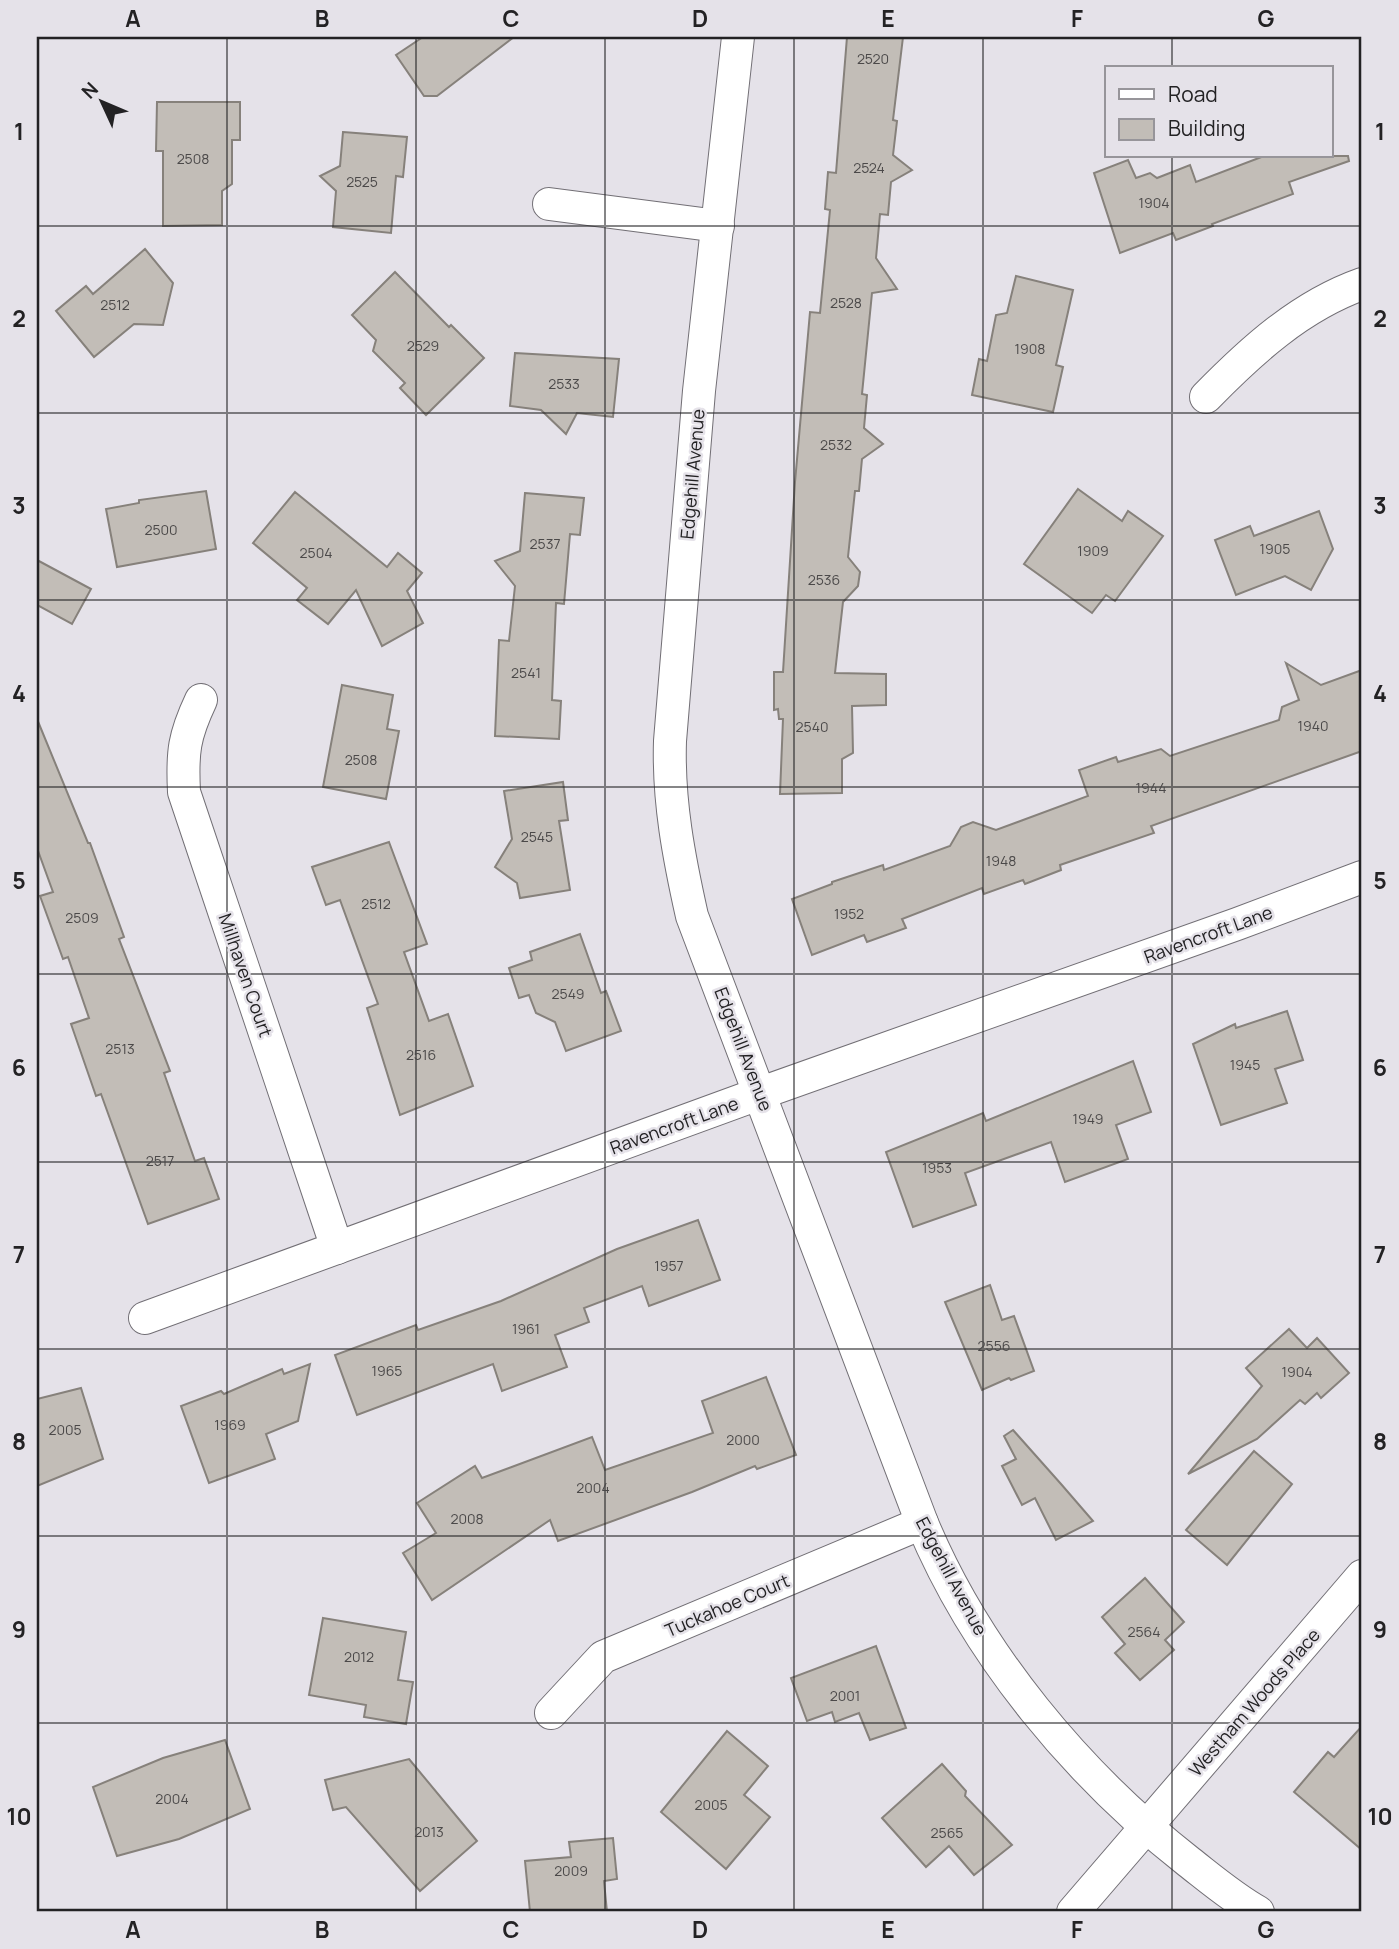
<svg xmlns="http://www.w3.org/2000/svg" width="1399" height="1949" font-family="Manrope,sans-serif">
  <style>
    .building { fill: #c2bdb7; stroke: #86817b; stroke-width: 2 }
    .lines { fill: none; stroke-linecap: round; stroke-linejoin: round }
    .minor-casing { stroke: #726f75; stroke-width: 34 }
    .minor { stroke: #fff; stroke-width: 32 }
    .grid { fill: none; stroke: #232224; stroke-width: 2; stroke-opacity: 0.55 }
    .labels { text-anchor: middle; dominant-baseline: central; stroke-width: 5; stroke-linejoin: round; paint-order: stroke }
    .number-label { font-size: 14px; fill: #4b4949 }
    .street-label { font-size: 18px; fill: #232224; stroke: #e5e2e9 }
    .neatline { fill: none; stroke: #232224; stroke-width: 2.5 }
    .grid-label { font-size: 23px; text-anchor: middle; font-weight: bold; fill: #232224 }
  </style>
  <rect width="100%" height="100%" fill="#e5e2e9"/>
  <g class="building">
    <path d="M423 37H514L437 96H424L396 55Z"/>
    <path d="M847 37H903L893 120 897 121 893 155 912 170 891 182 888 215 880 214 876 258 897 289 872 293 862 394 867 395 864 428 883 444 862 459 859 491H855L848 557 860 572 858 586 843 602 835 673 886 674V705L852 706 853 753 842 759V793L780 794 783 719H779L778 709 774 710V672H783L795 482 810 312 820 313 830 210 825 209 828 172 836 173Z"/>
    <path d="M157 102H240V140H232V184L222 191V225L163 226V151H156Z"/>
    <path d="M343 132 407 137 403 177 396 176 391 233 333 227 336 191 320 176 340 166Z"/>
    <path d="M1264 156H1348L1349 161 1289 182 1293 194 1212 224 1213 226 1176 240 1173 233 1120 253 1094 173 1128 160 1136 178 1150 173 1157 178 1190 165 1196 182Z"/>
    <path d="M145 249 173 283 163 325 134 324 94 357 56 311 86 286 93 294Z"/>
    <path d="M395 272 449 327 451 325 484 358 426 415 400 388 405 383 373 351 376 340 352 315Z"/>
    <path d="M1016 276 1073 290 1056 365 1063 367 1053 412 972 395 979 359 987 361 996 315 1007 313Z"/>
    <path d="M515 353 619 359 613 417 577 413 566 434 541 410 510 406Z"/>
    <path d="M1078 489 1122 521 1128 511 1163 536 1115 601 1106 595 1092 613 1024 564Z"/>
    <path d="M206 491 216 549 117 567 106 509 139 503V500Z"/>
    <path d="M295 492 387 567 398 553 422 573 407 591 423 623 382 646 356 590 328 624 297 600 307 588 253 543Z"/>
    <path d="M525 493 584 498 580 535 570 534 564 604 556 603 552 700 561 701 559 739 495 736 499 640 509 641 515 586 495 561 520 551Z"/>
    <path d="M1319 511 1333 549 1311 590 1285 576 1236 595 1215 540 1250 526 1254 536Z"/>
    <path d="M37 560 91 589 72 624 37 605Z"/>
    <path d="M1286 663 1321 685 1362 670V751L1151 826 1154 833 1060 865 1061 870 1025 884 1023 880 984 894 982 888 902 919 906 928 867 942 864 935 812 955 792 899 832 884V882L883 865 884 870 950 846 961 827 973 822 996 830 1088 796 1079 770 1116 757 1118 762 1161 749 1170 756 1279 720 1282 707 1299 700Z"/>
    <path d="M342 685 393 695 387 729 399 731 386 799 323 787Z"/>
    <path d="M37 719 88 843H90L124 937 119 939 170 1071 164 1073 195 1161 204 1158 219 1199 148 1224 101 1094 96 1096 71 1024 89 1018 68 957 63 959 40 896 53 892 37 848Z"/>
    <path d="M563 782 568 820 559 821 570 890 520 898 517 883 495 867 512 839 504 791Z"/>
    <path d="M389 842 427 944 404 952 429 1021 448 1014 473 1086 400 1115 367 1008 378 1004 340 900 326 905 312 867Z"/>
    <path d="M580 934 601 993 606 991 621 1031 566 1051 555 1022 536 1013 529 995 519 998 509 968 532 960 530 952Z"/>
    <path d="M1287 1011 1303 1060 1275 1069 1287 1103 1221 1125 1193 1044 1235 1024 1236 1028Z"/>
    <path d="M1133 1061 1151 1112 1116 1125 1128 1159 1065 1182 1051 1142 965 1173 976 1205 913 1227 886 1152 983 1113 986 1121Z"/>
    <path d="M698 1220 720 1280 649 1306 642 1286 584 1308 589 1322 555 1335 567 1367 502 1391 493 1364 357 1415 335 1355 416 1325 418 1330 501 1301 617 1249Z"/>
    <path d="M990 1285 1002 1320 1014 1316 1034 1371 1011 1380 1009 1378 982 1390 945 1302Z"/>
    <path d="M1289 1329 1307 1348 1317 1338 1349 1373 1321 1398 1317 1393 1305 1404 1300 1400 1257 1439 1188 1474 1262 1386 1246 1368Z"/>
    <path d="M310 1364 298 1421 266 1434 275 1459 209 1483 181 1406 221 1391 224 1394 282 1369 284 1374Z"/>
    <path d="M766 1377 796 1455 757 1469 755 1466 692 1492 558 1541 550 1520 432 1600 403 1553 436 1533 417 1503 475 1466 482 1478 592 1437 605 1470 713 1433 702 1401Z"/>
    <path d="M81 1388 103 1459 37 1486V1399Z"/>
    <path d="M1013 1430 1061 1484 1093 1521 1056 1540 1035 1498 1022 1505 1002 1466 1016 1459 1004 1436Z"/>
    <path d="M1254 1451 1292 1484 1227 1565 1186 1530Z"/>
    <path d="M1145 1578 1184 1622 1165 1640 1174 1650 1140 1680 1115 1653 1125 1644 1102 1617Z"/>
    <path d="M323 1618 406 1632 398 1680 413 1682 406 1724 364 1717 366 1705 309 1695Z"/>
    <path d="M876 1646 906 1728 870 1740 859 1713 835 1722 832 1712 807 1721 791 1678Z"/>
    <path d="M1362 1726V1850L1294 1792 1328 1752 1334 1757Z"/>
    <path d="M727 1731 768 1766 744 1795 770 1817 726 1869 661 1812Z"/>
    <path d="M225 1740 250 1809 179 1839 117 1856 93 1787 163 1758Z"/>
    <path d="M409 1759 477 1841 420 1891 346 1807 333 1810 325 1780Z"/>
    <path d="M942 1764 966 1791 965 1796 1012 1845 974 1875 949 1846 926 1867 882 1818Z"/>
    <path d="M613 1838 617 1879 604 1881 607 1912H530L525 1861 571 1857 569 1842Z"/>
  </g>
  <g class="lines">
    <defs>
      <g id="minor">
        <path d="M738 37 699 391 670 741C668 801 679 858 692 916L922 1523C977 1655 1078 1775 1189 1862 1212 1880 1233 1898 1258 1912"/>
        <path d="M549 204 718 226"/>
        <path d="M1206 397C1251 351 1300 306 1362 284"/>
        <path d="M201 700C184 736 182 752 184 792L337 1248"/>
        <path d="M145 1318 761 1093 1237 924 1362 877"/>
        <path d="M551 1713 603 1657 922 1523"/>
        <path d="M1073 1912 1362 1576"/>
      </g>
    </defs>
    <use href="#minor" class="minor-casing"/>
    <use href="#minor" class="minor"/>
  </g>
  <path class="grid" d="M227 37V1912M416 37V1912M605 37V1912M794 37V1912M983 37V1912M1172 37V68M1172 156V1912M37 226H1362M37 413H1362M37 600H1362M37 787H1362M37 974H1362M37 1162H1362M37 1349H1362M37 1536H1362M37 1723H1362"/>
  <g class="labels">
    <g class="number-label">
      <text x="873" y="58">2520</text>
      <text x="193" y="158">2508</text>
      <text x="869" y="167">2524</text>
      <text x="362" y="181">2525</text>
      <text x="1154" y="202">1904</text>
      <text x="846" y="302">2528</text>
      <text x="115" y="304">2512</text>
      <text x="423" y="345">2529</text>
      <text x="1030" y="348">1908</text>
      <text x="564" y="383">2533</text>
      <text x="836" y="444">2532</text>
      <text x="161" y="529">2500</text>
      <text x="545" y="543">2537</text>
      <text x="1275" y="548">1905</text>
      <text x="1093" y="550">1909</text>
      <text x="316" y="552">2504</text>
      <text x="824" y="579">2536</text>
      <text x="526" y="672">2541</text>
      <text x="1313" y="725">1940</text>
      <text x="812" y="726">2540</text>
      <text x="361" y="759">2508</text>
      <text x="1151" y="787">1944</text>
      <text x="537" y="836">2545</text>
      <text x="1001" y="860">1948</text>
      <text x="376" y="903">2512</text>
      <text x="849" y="913">1952</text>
      <text x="82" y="917">2509</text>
      <text x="568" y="993">2549</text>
      <text x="120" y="1048">2513</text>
      <text x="421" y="1054">2516</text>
      <text x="1245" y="1064">1945</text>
      <text x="1088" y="1118">1949</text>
      <text x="160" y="1160">2517</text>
      <text x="937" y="1167">1953</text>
      <text x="669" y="1265">1957</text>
      <text x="526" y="1328">1961</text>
      <text x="994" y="1345">2556</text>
      <text x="387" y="1370">1965</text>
      <text x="1297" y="1371">1904</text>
      <text x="230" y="1424">1969</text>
      <text x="65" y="1429">2005</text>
      <text x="743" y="1439">2000</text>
      <text x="593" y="1487">2004</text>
      <text x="467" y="1518">2008</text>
      <text x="1144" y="1631">2564</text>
      <text x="359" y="1656">2012</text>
      <text x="845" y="1695">2001</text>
      <text x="172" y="1798">2004</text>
      <text x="711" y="1804">2005</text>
      <text x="429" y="1831">2013</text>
      <text x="947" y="1832">2565</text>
      <text x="571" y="1870">2009</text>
    </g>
    <g class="street-label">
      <text transform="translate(692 474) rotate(-85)">Edgehill Avenue</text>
      <text transform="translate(1208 934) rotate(-20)">Ravencroft Lane</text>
      <text transform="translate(246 975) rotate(71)">Millhaven Court</text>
      <text transform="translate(744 1049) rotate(69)">Edgehill Avenue</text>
      <text transform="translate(674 1125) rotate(-20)">Ravencroft Lane</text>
      <text transform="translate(952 1576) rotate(62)">Edgehill Avenue</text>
      <text transform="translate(727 1605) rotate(-23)">Tuckahoe Court</text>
      <text transform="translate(1254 1702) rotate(-49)">Westham Woods Place</text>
    </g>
  </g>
  <rect width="1399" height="1949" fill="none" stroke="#e5e2e9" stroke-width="77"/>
  <rect x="1105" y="66" width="228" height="91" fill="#e5e2e9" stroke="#97959a" stroke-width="2"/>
  <rect x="1119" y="89" width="35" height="10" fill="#ffffff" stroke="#97959a" stroke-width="2"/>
  <text x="1168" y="102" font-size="21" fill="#232224">Road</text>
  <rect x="1119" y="119" width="35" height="21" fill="#c2bdb7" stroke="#97959a" stroke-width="2"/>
  <text x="1168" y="136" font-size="21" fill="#232224">Building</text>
  <g transform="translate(102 102) rotate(314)" stroke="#e5e2e9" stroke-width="5" paint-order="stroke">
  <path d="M0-5L12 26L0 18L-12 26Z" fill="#232224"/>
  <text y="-10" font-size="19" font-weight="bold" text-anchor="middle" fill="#232224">N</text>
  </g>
  <rect x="38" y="38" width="1322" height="1872" class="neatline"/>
  <g class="grid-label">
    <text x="133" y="27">A</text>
    <text x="322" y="27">B</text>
    <text x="511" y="27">C</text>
    <text x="700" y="27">D</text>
    <text x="888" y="27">E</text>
    <text x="1077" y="27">F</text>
    <text x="1266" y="27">G</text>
    <text x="19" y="140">1</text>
    <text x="1380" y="140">1</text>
    <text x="19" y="327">2</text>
    <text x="1380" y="327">2</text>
    <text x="19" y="514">3</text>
    <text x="1380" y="514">3</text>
    <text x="19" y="702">4</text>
    <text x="1380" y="702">4</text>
    <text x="19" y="889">5</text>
    <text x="1380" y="889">5</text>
    <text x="19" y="1076">6</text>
    <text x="1380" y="1076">6</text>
    <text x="19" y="1263">7</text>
    <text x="1380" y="1263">7</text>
    <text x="19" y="1450">8</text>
    <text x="1380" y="1450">8</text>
    <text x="19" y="1638">9</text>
    <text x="1380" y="1638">9</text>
    <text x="19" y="1825">10</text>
    <text x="1380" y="1825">10</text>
    <text x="133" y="1938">A</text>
    <text x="322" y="1938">B</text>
    <text x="511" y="1938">C</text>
    <text x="700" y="1938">D</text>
    <text x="888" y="1938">E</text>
    <text x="1077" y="1938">F</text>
    <text x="1266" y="1938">G</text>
  </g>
</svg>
